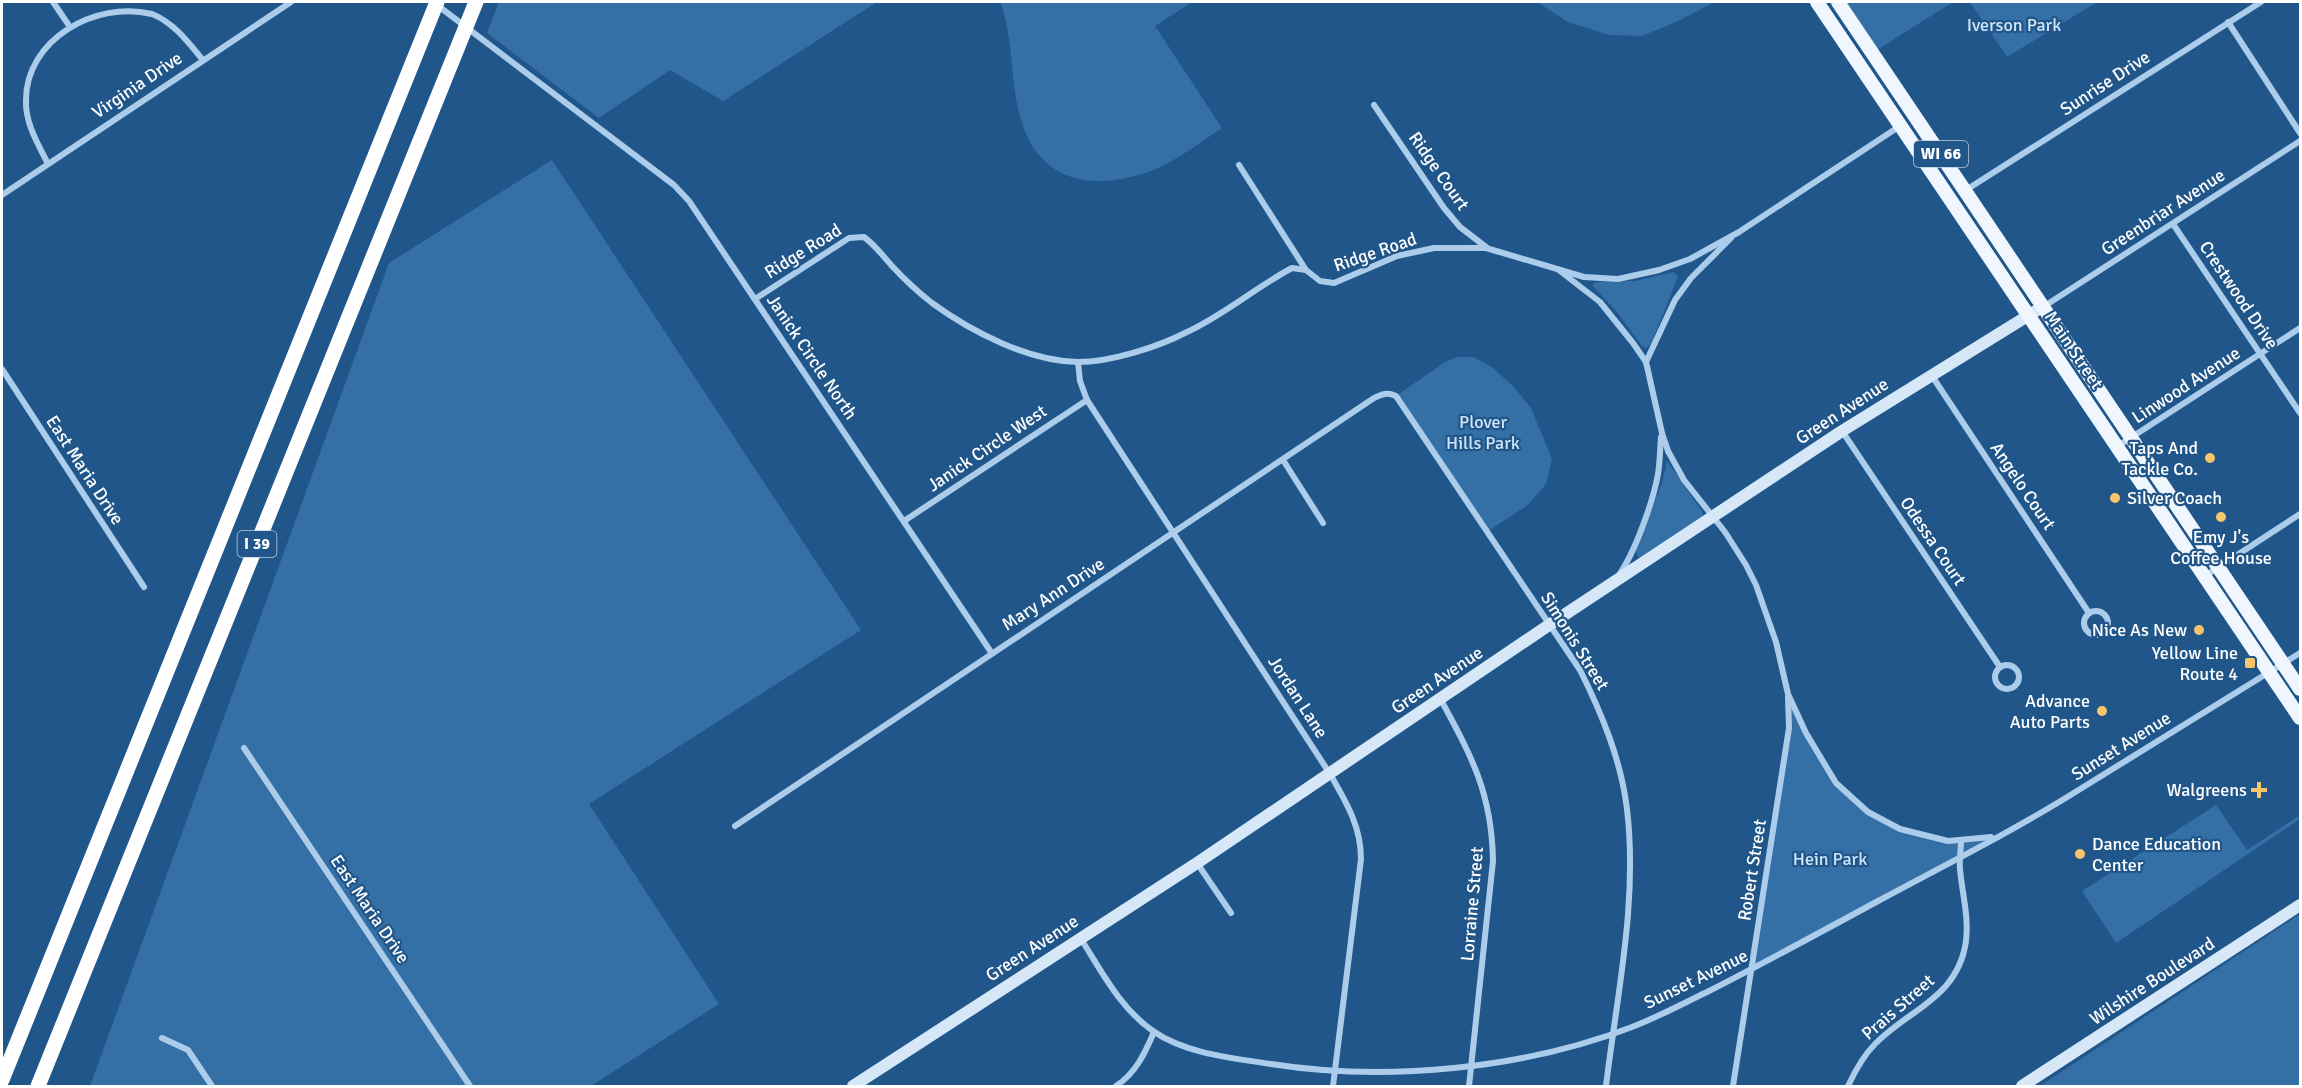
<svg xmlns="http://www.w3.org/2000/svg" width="2302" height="1088" font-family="Signika,sans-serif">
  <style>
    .green { fill: #3470a6 }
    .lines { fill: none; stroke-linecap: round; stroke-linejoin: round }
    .street { stroke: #abcdeb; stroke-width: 6 }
    .secondary { stroke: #d6e8f8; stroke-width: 12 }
    .primary { stroke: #eff6fe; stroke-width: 14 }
    .highway { stroke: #fff; stroke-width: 15 }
    .poi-dot { fill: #f8c56b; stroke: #205689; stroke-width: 2 }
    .labels { text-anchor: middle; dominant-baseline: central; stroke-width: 4.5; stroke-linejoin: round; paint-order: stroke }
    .shield { fill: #205689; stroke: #bcccdc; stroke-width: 1.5 }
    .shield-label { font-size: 16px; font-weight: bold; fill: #fff }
    .park-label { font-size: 18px; fill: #d0e5f8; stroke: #205689 }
    .street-label { font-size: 18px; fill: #fff; stroke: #205689 }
    .poi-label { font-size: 18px; fill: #fff; stroke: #205689; text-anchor: end }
  </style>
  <rect width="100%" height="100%" fill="#205689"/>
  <g class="green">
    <path d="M499 2H877L723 101 670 70 599 118 487 33Z"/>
    <path d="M1000 2H1192L1155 26 1222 128C1199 143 1174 163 1148 172 1099 189 1046 185 1025 131 1008 90 1016 43 1000 2Z"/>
    <path d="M1537 2H1715L1676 22 1642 36 1609 35 1568 22Z"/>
    <path d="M1838 2H1953L1872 53Z"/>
    <path d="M1970 2H2097L2007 57Z"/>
    <path d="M552 160 861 630 589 804 719 1004 591 1086H90L389 263Z"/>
    <path d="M1674 272 1678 277 1651 344 1646 348 1642 346 1616 311 1592 285 1596 282 1635 281Z"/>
    <path d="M1457 357H1474L1493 368 1513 386 1531 408 1552 459 1546 484 1528 505 1488 531 1396 396 1445 362Z"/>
    <path d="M1667 461 1702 511 1703 516 1639 558 1635 551 1662 483Z"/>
    <path d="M1788 694 1837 783 1884 821 1948 841 1999 835 1752 969 1789 728Z"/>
    <path d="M2216 805 2247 850 2300 815V819L2116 943 2082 891Z"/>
    <path d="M2300 914V1086H2040Z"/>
  </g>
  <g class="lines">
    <g class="street">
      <path d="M53 2 68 24"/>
      <path d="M437 5 674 185 689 201 991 652"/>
      <path d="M2228 22 2300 133"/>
      <path d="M1374 105 1444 208 1460 227 1486 247"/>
      <path d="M48 164C38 144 25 123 26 100 26 40 95 0 152 14 173 22 189 43 202 59"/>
      <path d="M1239 165 1306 270"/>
      <path d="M1966 190 2261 2"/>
      <path d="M2 195 291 2"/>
      <path d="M2173 224 2300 413"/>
      <path d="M1560 271 1600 302 1633 343 1646 362 1662 433 1668 451 1684 480 1725 532 1746 565 1756 585 1776 642 1788 694 1806 733 1836 783 1868 812 1900 829 1948 841 1991 837"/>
      <path d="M755 299 849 238 864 237C875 245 883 256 892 266 904 279 918 292 932 303 972 332 1028 361 1078 362 1111 362 1158 347 1187 332 1224 315 1256 287 1292 268L1306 270 1320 281 1334 283 1397 256 1434 248H1486L1584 277 1618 279 1659 270 1690 259 1739 232 1900 126"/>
      <path d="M2043 307 2300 141"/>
      <path d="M1078 362 1080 381 1087 400 1330 774C1346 802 1361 826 1361 859L1333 1086"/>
      <path d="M1646 362 1675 300 1691 278 1731 238"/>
      <path d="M2 369 144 587"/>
      <path d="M1932 376 2089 613"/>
      <path d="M1842 431 2000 667"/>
      <path d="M2118 446 2300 328"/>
      <path d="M1283 460 1323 523"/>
      <path d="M904 521 1087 400"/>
      <path d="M1619 575C1635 552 1653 502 1658 474 1660 462 1660 449 1661 437"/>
      <path d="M2205 576 2300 514"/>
      <circle cx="2096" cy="623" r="12"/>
      <circle cx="2007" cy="677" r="12"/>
      <path d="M1441 700C1472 757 1492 794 1493 861L1469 1086"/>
      <path d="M244 748 470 1086"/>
      <path d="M735 826 1374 398C1382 394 1387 392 1396 396L1580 670C1602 714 1621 760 1627 809 1638 902 1617 994 1606 1086"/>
      <path d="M1197 863 1231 913"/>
      <path d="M1081 939C1102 972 1120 1008 1153 1031 1186 1054 1233 1058 1271 1064 1386 1082 1523 1069 1632 1027 1658 1017 1682 1004 1707 992 1764 963 1821 932 1878 901 1945 865 2013 831 2077 791 2152 745 2226 699 2300 653"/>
      <path d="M162 1038 188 1050 212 1086"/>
      <path d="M1116 1086C1136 1073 1145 1053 1154 1032"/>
      <path d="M1733 1086 1789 728 1788 697"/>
      <path d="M1848 1086C1855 1071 1863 1056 1875 1044 1909 1009 1958 998 1966 941 1969 916 1962 893 1960 869 1959 860 1961 850 1961 841"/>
    </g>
    <g class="secondary">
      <path d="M853 1086 1197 863 1549 625 1842 431 2042 307"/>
      <path d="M2022 1086 2300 905"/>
    </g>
    <g class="primary">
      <path d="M1817 2 2300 718"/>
      <path d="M1838 2 2300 689"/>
    </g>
    <g class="highway">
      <path d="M2 1080 437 2"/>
      <path d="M38 1086 476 2"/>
    </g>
  </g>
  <g class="poi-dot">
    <circle cx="2210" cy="458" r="6"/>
    <circle cx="2115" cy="498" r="6"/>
    <circle cx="2221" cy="517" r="6"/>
    <circle cx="2199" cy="630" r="6"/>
    <rect x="2244" y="657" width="12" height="12" rx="3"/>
    <circle cx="2102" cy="711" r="6"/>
    <path d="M2256 781h6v6h6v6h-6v6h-6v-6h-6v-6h6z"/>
    <circle cx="2080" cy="854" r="6"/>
  </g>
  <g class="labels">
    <g class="shield">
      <rect x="1914" y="141" width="54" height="26" rx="4.5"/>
      <rect x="237.5" y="531" width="39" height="26" rx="4.5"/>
    </g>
    <g class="shield-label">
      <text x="1941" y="154">WI 66</text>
      <text x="257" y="544">I 39</text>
    </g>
    <g class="park-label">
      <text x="2014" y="25">Iverson Park</text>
      <text x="1483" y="422">Plover<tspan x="1483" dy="21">Hills Park</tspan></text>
      <text x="1830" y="859">Hein Park</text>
    </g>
    <g class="street-label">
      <text transform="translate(2105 83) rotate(-33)">Sunrise Drive</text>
      <text transform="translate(137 85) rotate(-34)">Virginia Drive</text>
      <text transform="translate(1439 171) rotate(55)">Ridge Court</text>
      <text transform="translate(2163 212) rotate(-33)">Greenbriar Avenue</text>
      <text transform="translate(803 251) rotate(-32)">Ridge Road</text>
      <text transform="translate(1375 252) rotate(-19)">Ridge Road</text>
      <text transform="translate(2239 295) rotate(56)">Crestwood Drive</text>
      <text transform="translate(2074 350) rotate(56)">Main Street</text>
      <text transform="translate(812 357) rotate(56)">Janick Circle North</text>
      <text transform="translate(2186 385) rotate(-33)">Linwood Avenue</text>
      <text transform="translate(1842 411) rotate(-33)">Green Avenue</text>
      <text transform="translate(987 448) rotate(-34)">Janick Circle West</text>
      <text transform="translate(85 470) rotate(57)">East Maria Drive</text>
      <text transform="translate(2023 486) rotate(56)">Angelo Court</text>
      <text transform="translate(1933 541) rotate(56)">Odessa Court</text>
      <text transform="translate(1053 594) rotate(-33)">Mary Ann Drive</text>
      <text transform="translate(1575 641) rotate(58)">Simonis Street</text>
      <text transform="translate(1437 680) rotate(-34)">Green Avenue</text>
      <text transform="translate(1298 697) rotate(57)">Jordan Lane</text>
      <text transform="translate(2121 746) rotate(-32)">Sunset Avenue</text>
      <text transform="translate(1752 870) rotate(-81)">Robert Street</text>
      <text transform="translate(1472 904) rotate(-85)">Lorraine Street</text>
      <text transform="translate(370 909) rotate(56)">East Maria Drive</text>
      <text transform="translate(1032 948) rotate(-33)">Green Avenue</text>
      <text transform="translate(1696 979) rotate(-26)">Sunset Avenue</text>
      <text transform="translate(2152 981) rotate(-33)">Wilshire Boulevard</text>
      <text transform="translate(1898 1007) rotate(-41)">Prais Street</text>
    </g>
    <g class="poi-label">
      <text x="2198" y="448">Taps And<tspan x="2198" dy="21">Tackle Co.</tspan></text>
      <text x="2127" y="498" text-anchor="start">Silver Coach</text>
      <text x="2221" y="537" text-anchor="middle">Emy J's<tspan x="2221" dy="21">Coffee House</tspan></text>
      <text x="2187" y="630">Nice As New</text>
      <text x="2238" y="653">Yellow Line<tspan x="2238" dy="21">Route 4</tspan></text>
      <text x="2090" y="701">Advance<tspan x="2090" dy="21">Auto Parts</tspan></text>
      <text x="2247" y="790">Walgreens</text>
      <text x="2092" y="844" text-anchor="start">Dance Education<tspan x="2092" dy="21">Center</tspan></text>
    </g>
  </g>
  <rect width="2302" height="1088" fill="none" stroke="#ffffff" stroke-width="6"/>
</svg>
